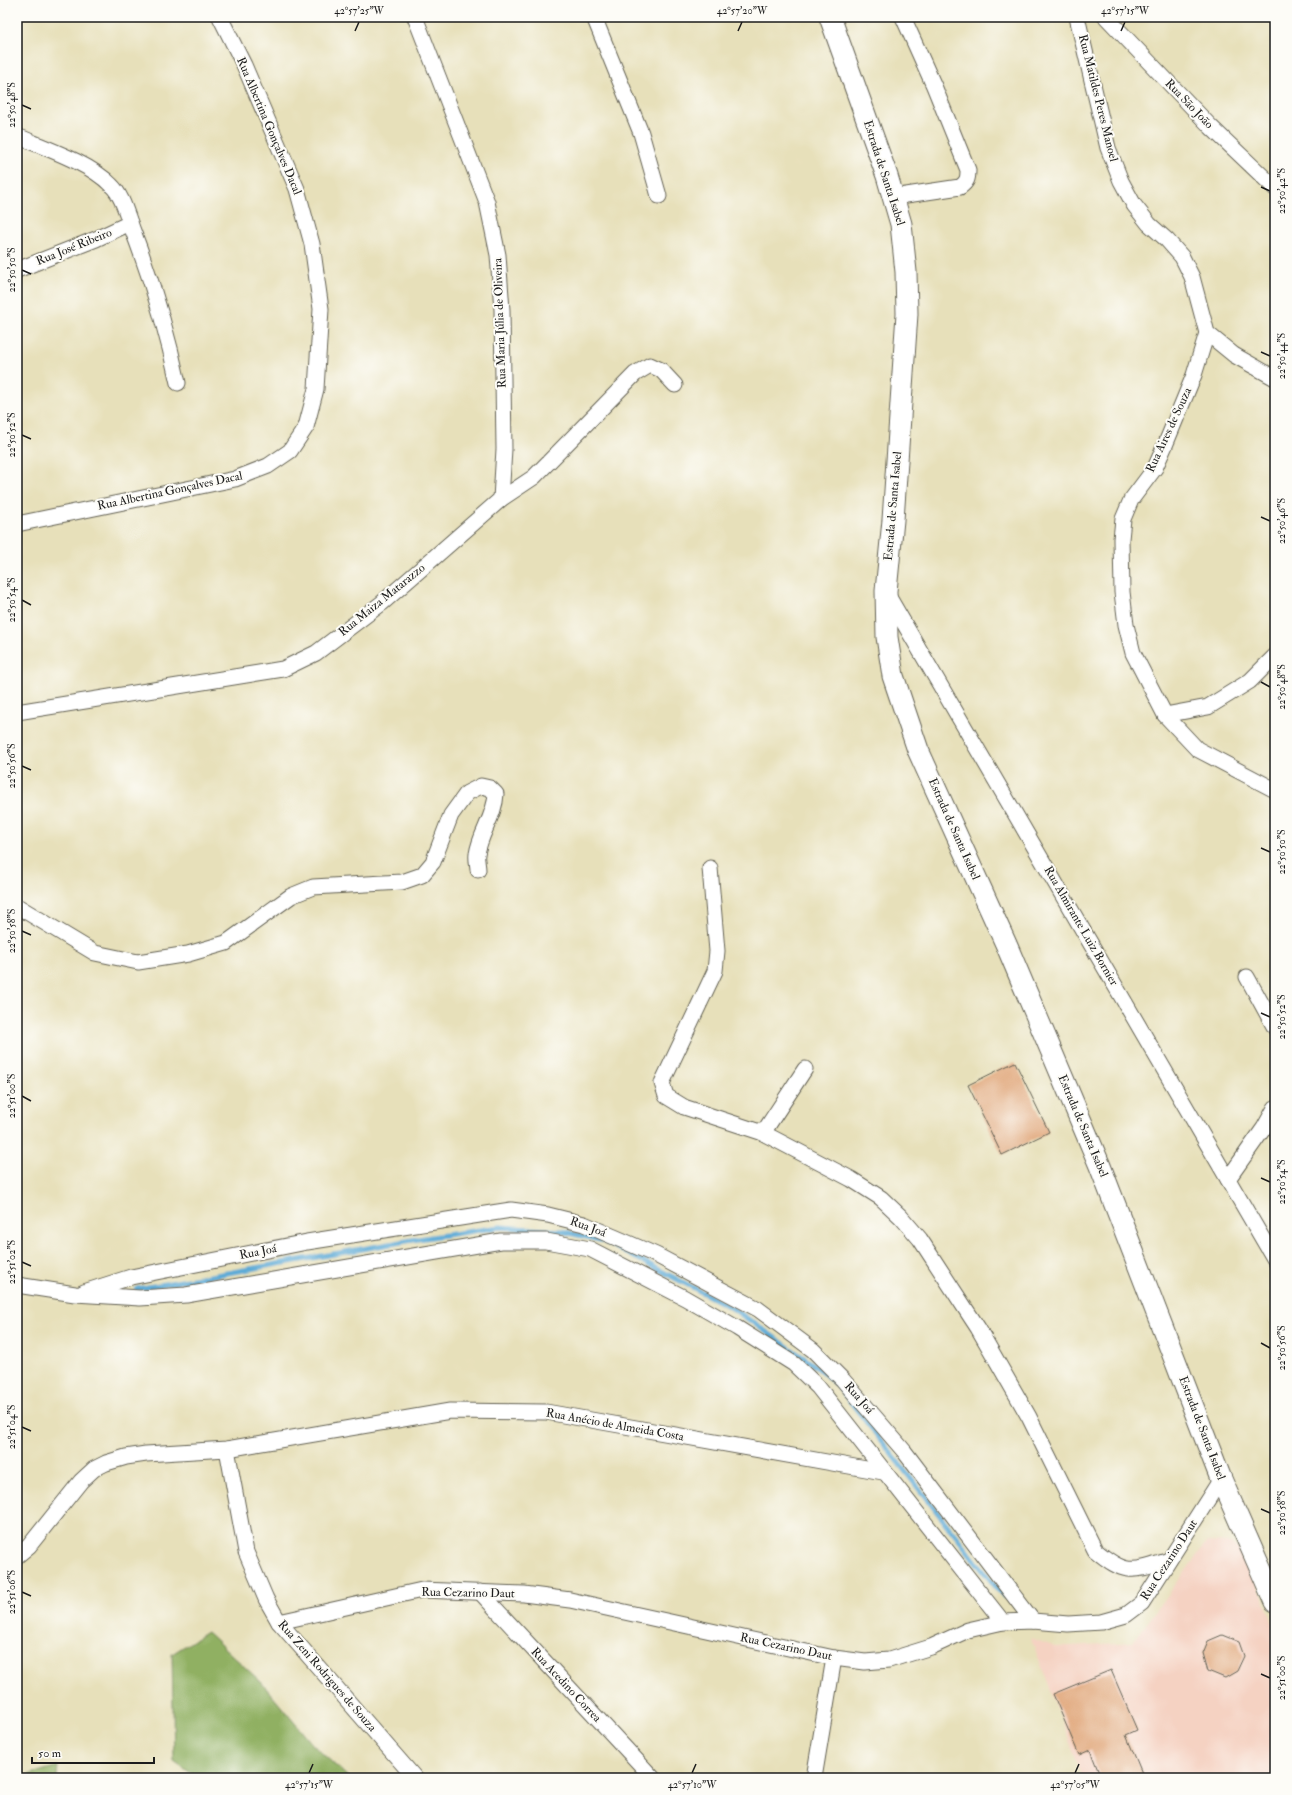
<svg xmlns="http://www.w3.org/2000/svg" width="1292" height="1795" font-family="'IM FELL Double Pica',serif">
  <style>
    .built { fill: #f5d2c2 }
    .forest { fill: #90b062; stroke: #56663f }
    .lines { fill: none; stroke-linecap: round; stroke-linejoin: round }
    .stream { stroke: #5eabd7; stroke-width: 5 }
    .building { fill: #e0a578 }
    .minor-casing { stroke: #636153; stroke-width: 17 }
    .secondary-casing { stroke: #636153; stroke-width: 23 }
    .minor { stroke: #fff; stroke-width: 15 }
    .secondary { stroke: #fff; stroke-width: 21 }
    .ticks { fill: none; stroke: #1c1c1c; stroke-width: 1.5 }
    .labels { text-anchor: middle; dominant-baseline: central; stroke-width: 4; stroke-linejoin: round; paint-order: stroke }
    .street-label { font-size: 12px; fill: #1c1c1c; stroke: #fdfcf7 }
    .neatline { fill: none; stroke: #1c1c1c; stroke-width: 1.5 }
    .ticks-label { font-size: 10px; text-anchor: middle; fill: #1c1c1c }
  </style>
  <rect width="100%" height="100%" fill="#fdfcf7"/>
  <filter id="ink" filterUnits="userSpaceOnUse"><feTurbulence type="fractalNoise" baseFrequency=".025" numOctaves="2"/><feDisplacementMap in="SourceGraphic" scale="8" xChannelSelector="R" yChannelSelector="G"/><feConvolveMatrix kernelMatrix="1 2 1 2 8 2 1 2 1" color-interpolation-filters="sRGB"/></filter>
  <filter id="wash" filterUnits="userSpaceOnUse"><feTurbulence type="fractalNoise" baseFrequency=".012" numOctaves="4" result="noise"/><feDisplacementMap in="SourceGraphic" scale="16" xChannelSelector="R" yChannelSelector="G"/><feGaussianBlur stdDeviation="0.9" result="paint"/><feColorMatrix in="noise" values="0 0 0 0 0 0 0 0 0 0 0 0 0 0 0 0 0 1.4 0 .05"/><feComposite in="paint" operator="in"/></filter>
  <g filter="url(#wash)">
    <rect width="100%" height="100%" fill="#e7e0ba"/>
    <path class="built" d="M1207 1542 1232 1543 1246 1554 1275 1628V1778H1083L1031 1638 1056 1647 1133 1642Z"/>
    <g class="forest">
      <path d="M207 1632 261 1682 313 1745 349 1778H198L174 1761 172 1654Z"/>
      <path d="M58 1766 57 1778H17V1774L21 1777Z"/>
    </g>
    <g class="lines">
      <path class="stream" d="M137 1289 418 1239 500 1227 561 1231 604 1241 732 1308 817 1367 839 1387 1003 1596"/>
    </g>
    <g id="blocks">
      <g class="building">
        <path d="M1015 1062 1049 1132 1002 1155 968 1085Z"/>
        <path d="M1222 1635 1239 1642 1244 1656 1237 1671 1225 1678 1208 1671 1203 1653 1208 1641Z"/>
        <path d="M1111 1670 1137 1730 1126 1735 1144 1778H1101L1090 1750 1079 1755 1053 1694Z"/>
      </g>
    </g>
  </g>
  <g filter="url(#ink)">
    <use href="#blocks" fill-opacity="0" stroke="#636153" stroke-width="1"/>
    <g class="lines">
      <defs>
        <g id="minor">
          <path d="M415 17 487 202 498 255 502 310 504 449 501 499"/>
          <path d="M594 17 641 133 659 196"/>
          <path d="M1077 17 1108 148 1121 181 1134 205 1149 224 1167 240 1182 257 1192 277 1207 333 1234 355 1275 378"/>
          <path d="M1106 17 1211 127 1275 188"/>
          <path d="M17 136C45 148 90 163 111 185 123 196 127 216 133 231 152 281 167 331 178 383"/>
          <path d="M893 197 960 187C967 182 968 179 968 170L934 86 903 17"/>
          <path d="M17 270 96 239 130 223"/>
          <path d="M1207 333 1194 375 1166 443 1155 468 1131 500 1123 519 1121 539 1122 592 1126 625 1133 653 1165 715 1197 749 1275 790"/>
          <path d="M17 524 235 479 268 466 290 451 306 427 316 389 321 309 312 244 297 189 244 65 220 17"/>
          <path d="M887 594 1275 1260"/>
          <path d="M17 712 283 669 316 653 382 603 501 499 534 477 635 374 650 365 661 370 675 385"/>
          <path d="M1165 715 1208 707 1250 681 1275 656"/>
          <path d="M710 868 717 951 715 971 662 1083 666 1096 684 1107 763 1133 851 1179 881 1198 901 1217 920 1239 978 1328 1029 1417 1095 1550C1126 1576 1133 1572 1169 1560"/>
          <path d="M17 906 95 953 138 962 188 954 226 943 291 896 313 887 402 882 422 875 433 862 451 815 467 793 481 786 490 788 496 794C495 816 480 833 477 854 476 859 478 865 478 870"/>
          <path d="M1247 977 1275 1028"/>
          <path d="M763 1133 805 1069"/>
          <path d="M1228 1179 1264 1128 1275 1108"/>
          <path d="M17 1285 75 1294 140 1298 186 1295 501 1241H546L590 1249 685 1298 737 1328 794 1364 818 1387 1003 1622"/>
          <path d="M84 1292 131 1277 307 1242 511 1210 548 1215 584 1224 656 1255 758 1309 813 1350 843 1380 904 1451 1033 1621"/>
          <path d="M227 1449 246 1552 266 1599 279 1622 415 1778"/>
          <path d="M17 1556 29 1546 81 1481 94 1469 106 1463 126 1457 146 1454 227 1449 450 1411 546 1412 883 1472"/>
          <path d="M480 1592 653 1778"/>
          <path d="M279 1622 422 1590 524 1594 570 1600 834 1658 865 1662 889 1660 931 1647 968 1630 1003 1622 1033 1621 1068 1624 1101 1622 1126 1615 1142 1603 1221 1479"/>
          <path d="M814 1778 834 1658"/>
        </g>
        <path id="secondary" d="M830 17 887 176 901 224 906 272 907 314 893 520 886 591 887 637 893 676 918 750 1006 944 1100 1166 1221 1479 1275 1602"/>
      </defs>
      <use href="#minor" class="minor-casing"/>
      <use href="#secondary" class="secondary-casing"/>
      <use href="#minor" class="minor"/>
      <use href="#secondary" class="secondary"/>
    </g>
  </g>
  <path class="ticks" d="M355 31 359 22M738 31 742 22M1121 31 1125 22M22 105 31 109M1261 187 1270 191M22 270 31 274M1261 352 1270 356M22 435 31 439M1261 517 1270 521M22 600 31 605M1261 682 1270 687M22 766 31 770M1261 848 1270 852M22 931 31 935M1261 1013 1270 1017M22 1096 31 1101M1261 1178 1270 1182M22 1262 31 1266M1261 1343 1270 1348M22 1427 31 1431M1261 1509 1270 1513M22 1592 31 1596M1261 1674 1270 1678M309 1773 313 1764M692 1773 696 1764M1075 1773 1079 1764"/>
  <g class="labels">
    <g class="street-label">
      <text transform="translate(1098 98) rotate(76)">Rua Matildes Peres Manoel</text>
      <text transform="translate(1189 104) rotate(46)">Rua São João</text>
      <text transform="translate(269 126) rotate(67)">Rua Albertina Gonçalves Dacal</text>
      <text transform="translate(884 173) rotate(72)">Estrada de Santa Isabel</text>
      <text transform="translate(74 247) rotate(-22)">Rua José Ribeiro</text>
      <text transform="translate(500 323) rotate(-92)">Rua Maria Júlia de Oliveira</text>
      <text transform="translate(1169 430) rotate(-65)">Rua Aires de Souza</text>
      <text transform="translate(170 491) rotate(-12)">Rua Albertina Gonçalves Dacal</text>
      <text transform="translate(893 506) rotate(-85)">Estrada de Santa Isabel</text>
      <text transform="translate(382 600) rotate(-39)">Rua Maiza Matarazzo</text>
      <text transform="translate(954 829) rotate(66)">Estrada de Santa Isabel</text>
      <text transform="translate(1081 926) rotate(60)">Rua Almirante Luiz Bornier</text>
      <text transform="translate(1083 1126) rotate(67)">Estrada de Santa Isabel</text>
      <text transform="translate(588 1227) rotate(20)">Rua Joá</text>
      <text transform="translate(258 1252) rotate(-11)">Rua Joá</text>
      <text transform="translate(859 1398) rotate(49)">Rua Joá</text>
      <text transform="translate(615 1425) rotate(10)">Rua Anécio de Almeida Costa</text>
      <text transform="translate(1202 1428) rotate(69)">Estrada de Santa Isabel</text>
      <text transform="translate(1169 1560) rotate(-57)">Rua Cezarino Daut</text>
      <text transform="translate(468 1593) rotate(1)">Rua Cezarino Daut</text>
      <text transform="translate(786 1647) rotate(12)">Rua Cezarino Daut</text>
      <text transform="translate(327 1676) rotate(49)">Rua Zeni Rodrigues de Souza</text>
      <text transform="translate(566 1685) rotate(47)">Rua Acedino Correa</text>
    </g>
  </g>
  <rect width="1292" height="1795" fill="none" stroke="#fdfcf7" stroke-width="44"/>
  <path d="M32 1757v6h122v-6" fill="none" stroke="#1c1c1c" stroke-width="2"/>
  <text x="38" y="1757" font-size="12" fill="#1c1c1c" stroke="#fdfcf7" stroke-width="3" paint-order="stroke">50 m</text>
  <rect x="22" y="22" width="1248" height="1751" class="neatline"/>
  <g class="ticks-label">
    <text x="359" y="14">42°57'25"W</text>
    <text x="742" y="14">42°57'20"W</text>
    <text x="1125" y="14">42°57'15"W</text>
    <text transform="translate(11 105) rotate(-90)" y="4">22°50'48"S</text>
    <text transform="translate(1281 191) rotate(-90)" y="4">22°50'42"S</text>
    <text transform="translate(11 270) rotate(-90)" y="4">22°50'50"S</text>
    <text transform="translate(1281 356) rotate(-90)" y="4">22°50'44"S</text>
    <text transform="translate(11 435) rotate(-90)" y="4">22°50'52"S</text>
    <text transform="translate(1281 521) rotate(-90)" y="4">22°50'46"S</text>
    <text transform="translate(11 600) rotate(-90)" y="4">22°50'54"S</text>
    <text transform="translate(1281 687) rotate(-90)" y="4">22°50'48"S</text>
    <text transform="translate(11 766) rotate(-90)" y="4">22°50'56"S</text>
    <text transform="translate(1281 852) rotate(-90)" y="4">22°50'50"S</text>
    <text transform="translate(11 931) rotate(-90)" y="4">22°50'58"S</text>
    <text transform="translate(1281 1017) rotate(-90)" y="4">22°50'52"S</text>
    <text transform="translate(11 1096) rotate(-90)" y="4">22°51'00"S</text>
    <text transform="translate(1281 1182) rotate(-90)" y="4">22°50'54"S</text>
    <text transform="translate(11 1262) rotate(-90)" y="4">22°51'02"S</text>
    <text transform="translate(1281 1348) rotate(-90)" y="4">22°50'56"S</text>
    <text transform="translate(11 1427) rotate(-90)" y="4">22°51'04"S</text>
    <text transform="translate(1281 1513) rotate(-90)" y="4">22°50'58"S</text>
    <text transform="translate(11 1592) rotate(-90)" y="4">22°51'06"S</text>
    <text transform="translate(1281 1678) rotate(-90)" y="4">22°51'00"S</text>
    <text x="309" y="1788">42°57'15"W</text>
    <text x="692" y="1788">42°57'10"W</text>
    <text x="1075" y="1788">42°57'05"W</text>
  </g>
</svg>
